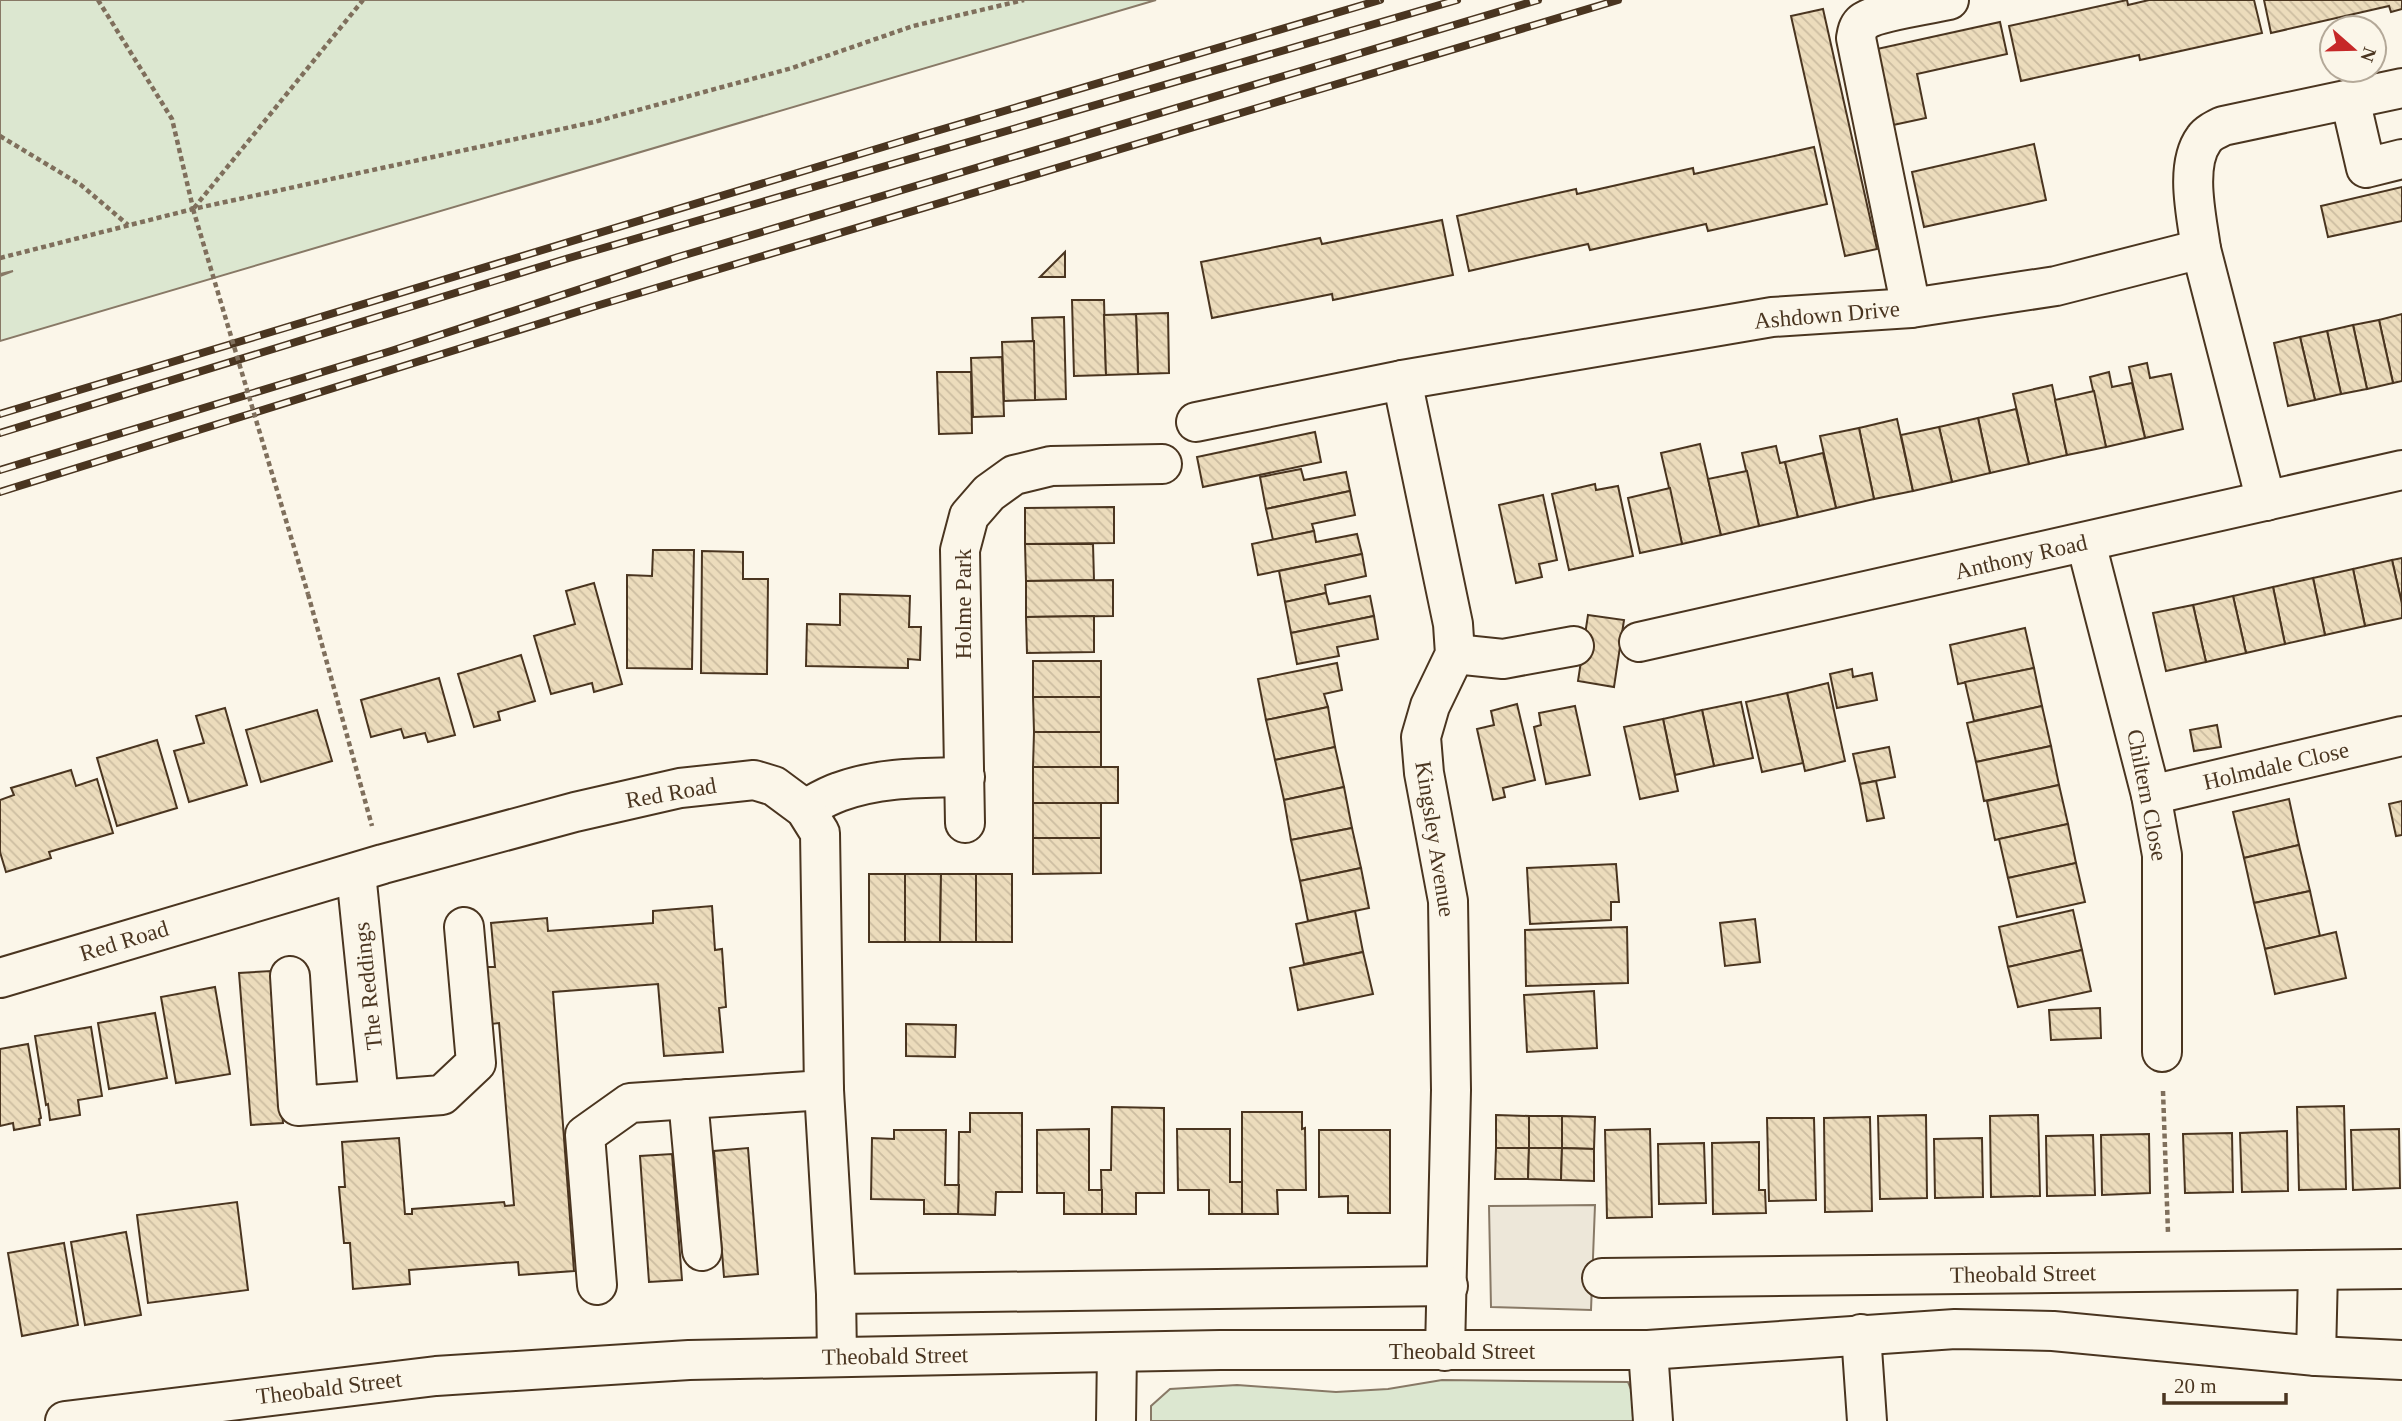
<svg xmlns="http://www.w3.org/2000/svg" width="2402" height="1421" font-family="'Times New Roman',serif">
  <style>
    .green { fill: #dce7d0; stroke: #887966; stroke-width: 2 }
    .parking { fill: #ede7d9; stroke: #887966; stroke-width: 2 }
    .building { fill: url(#building-back-hatch); stroke: #4a3520; stroke-width: 2 }
    .lines { fill: none; stroke-linecap: round; stroke-linejoin: round }
    .minor-casing { stroke: #4a3520; stroke-width: 42 }
    .path { stroke: #7f6f5c; stroke-width: 4.5; stroke-dasharray: 5 3.5; stroke-linecap: butt }
    .minor { stroke: #fbf6e9; stroke-width: 38 }
    .rail-casing { stroke: #4a3520; stroke-width: 8 }
    .rail { stroke: #fbf6e9; stroke-width: 5; stroke-dasharray: 16; stroke-linecap: butt }
    .path-bridge { stroke: #7f6f5c; stroke-width: 4.5; stroke-dasharray: 5 3.5; stroke-linecap: butt }
    .labels { text-anchor: middle; dominant-baseline: central; stroke-width: 5; stroke-linejoin: round; paint-order: stroke }
    .street-label { font-size: 23px; fill: #4a3520; stroke: #fbf6e9 }
  </style>
  <defs>
    <pattern id="building-back-hatch" width="6" height="6" patternUnits="userSpaceOnUse" patternTransform="scale(1.75)"><rect width="6" height="6" fill="#ecdcbc"/><path d="M-1 5l2 2M0 0l6 6M5-1l2 2" fill="none" stroke="#ccbda1"/></pattern>
  </defs>
  <rect width="100%" height="100%" fill="#fbf6e9"/>
  <g class="green">
    <path d="M0 0H1156L0 341V276L13 271 0 274Z"/>
    <path d="M1442 1380 1628 1382 1637 1404 1638 1421H1151V1406L1170 1389 1237 1385 1336 1392 1388 1389Z"/>
  </g>
  <path class="parking" d="M1595 1205 1591 1310 1491 1307 1489 1206Z"/>
  <g class="building">
    <path d="M2127 0 2128 5 2149 0H2254L2262 33 2140 60 2139 55 2021 81 2009 26Z"/>
    <path d="M2264 0H2402V9L2391 12 2389 6 2271 33Z"/>
    <path d="M1823 9 1877 249 1845 256 1791 16Z"/>
    <path d="M2000 22 2007 54 1917 74 1926 118 1893 125 1877 49Z"/>
    <path d="M2034 144 2046 200 1924 227 1912 172Z"/>
    <path d="M1814 147 1827 204 1708 231 1706 224 1590 250 1588 244 1469 271 1457 216 1576 189 1577 194 1693 168 1694 174Z"/>
    <path d="M2402 187V221L2328 237 2321 206Z"/>
    <path d="M1442 220 1453 275 1333 300 1332 294 1212 318 1201 262 1320 238 1322 244Z"/>
    <path d="M1065 252V277H1040Z"/>
    <path d="M1072 300H1104L1106 375 1074 376Z"/>
    <path d="M1168 313 1169 373 1138 374 1136 314Z"/>
    <path d="M1136 314 1138 374 1106 375 1104 315Z"/>
    <path d="M2402 314V381L2393 383 2379 320Z"/>
    <path d="M1064 317 1066 399 1035 400 1032 318Z"/>
    <path d="M2379 320 2393 383 2367 389 2353 325Z"/>
    <path d="M2353 325 2367 389 2341 394 2327 331Z"/>
    <path d="M2327 331 2341 394 2315 400 2300 337Z"/>
    <path d="M2300 337 2315 400 2288 406 2274 343Z"/>
    <path d="M1034 341 1035 400 1004 401 1002 342Z"/>
    <path d="M1002 357 1004 416 973 417 971 358Z"/>
    <path d="M2147 363 2150 378 2171 374 2183 429 2145 438 2129 367Z"/>
    <path d="M937 372H971L972 433 939 434Z"/>
    <path d="M2109 372 2112 387 2132 383 2145 438 2106 447 2090 377Z"/>
    <path d="M2052 385 2067 455 2029 464 2013 394Z"/>
    <path d="M2094 391 2106 447 2067 455 2055 400Z"/>
    <path d="M2016 409 2029 464 1990 473 1978 418Z"/>
    <path d="M1978 418 1990 473 1952 482 1939 427Z"/>
    <path d="M1897 419 1913 491 1874 499 1859 428Z"/>
    <path d="M1939 427 1952 482 1913 491 1901 435Z"/>
    <path d="M1859 428 1874 499 1836 508 1820 436Z"/>
    <path d="M1315 432 1321 462 1203 487 1197 457Z"/>
    <path d="M1700 444 1721 535 1682 544 1661 453Z"/>
    <path d="M1776 446 1780 463 1785 462 1798 517 1759 526 1742 453Z"/>
    <path d="M1823 453 1836 508 1798 517 1785 462Z"/>
    <path d="M1301 469 1304 480 1346 472 1350 491 1266 509 1260 477Z"/>
    <path d="M1747 471 1759 526 1721 535 1708 479Z"/>
    <path d="M1595 484 1596 490 1618 486 1633 556 1569 570 1552 494Z"/>
    <path d="M1670 488 1682 544 1640 553 1628 498Z"/>
    <path d="M1350 491 1355 515 1312 524 1314 531 1273 540 1266 509Z"/>
    <path d="M1543 495 1557 560 1539 564 1542 577 1516 583 1499 505Z"/>
    <path d="M1114 507V543L1025 544V508Z"/>
    <path d="M1314 531 1316 542 1357 534 1362 554 1258 575 1252 544Z"/>
    <path d="M1025 544H1093L1094 580 1026 581Z"/>
    <path d="M653 550H694L692 669 627 668V575L652 576Z"/>
    <path d="M702 551 743 552V579H768L767 674 701 673Z"/>
    <path d="M1362 554 1366 576 1325 585 1326 593 1285 602 1279 571Z"/>
    <path d="M2402 558V604L2392 560Z"/>
    <path d="M2392 560 2402 604V618L2365 626 2353 569Z"/>
    <path d="M2353 569 2365 626 2325 635 2313 578Z"/>
    <path d="M2313 578 2325 635 2285 644 2273 587Z"/>
    <path d="M1113 580V616L1026 617V581Z"/>
    <path d="M594 583 622 684 594 692 592 683 551 694 534 636 575 624 566 591Z"/>
    <path d="M2273 587 2285 644 2246 653 2233 596Z"/>
    <path d="M1326 593 1329 604 1370 596 1374 616 1291 633 1285 602Z"/>
    <path d="M840 594 910 596 909 627H921L920 660 908 659V668L806 666 807 624 840 625Z"/>
    <path d="M2233 596 2246 653 2206 662 2193 605Z"/>
    <path d="M2193 605 2206 662 2166 671 2153 613Z"/>
    <path d="M1588 615 1624 620 1614 687 1578 681Z"/>
    <path d="M1094 616V652L1027 653 1026 617Z"/>
    <path d="M1374 616 1378 639 1337 647 1339 656 1297 664 1291 633Z"/>
    <path d="M2025 628 2034 668 1958 684 1950 645Z"/>
    <path d="M521 655 535 701 498 712 500 720 474 727 458 674Z"/>
    <rect x="1033" y="661" width="68" height="36"/>
    <path d="M1337 663 1342 690 1324 694 1328 707 1266 720 1258 679Z"/>
    <path d="M2034 668 2042 706 1974 721 1965 682Z"/>
    <path d="M1852 669 1853 677 1872 673 1877 700 1837 708 1830 674Z"/>
    <path d="M439 678 455 735 428 742 425 733 404 738 401 729 371 737 361 700Z"/>
    <path d="M1828 683 1845 761 1805 771 1787 693Z"/>
    <path d="M1787 693 1803 763 1762 772 1746 702Z"/>
    <path d="M1033 697H1101V732H1034Z"/>
    <path d="M1741 702 1753 758 1714 766 1702 710Z"/>
    <path d="M1517 704 1535 780 1503 788 1505 797 1493 800 1477 729 1494 725 1491 711Z"/>
    <path d="M1575 706 1590 775 1546 784 1534 727 1541 725 1539 713Z"/>
    <path d="M2042 706 2051 746 1976 762 1967 723Z"/>
    <path d="M1328 707 1335 747 1275 760 1266 720Z"/>
    <path d="M225 708 247 785 189 802 174 751 204 743 196 716Z"/>
    <path d="M317 710 332 761 261 782 246 730Z"/>
    <path d="M1702 710 1714 766 1675 775 1663 719Z"/>
    <path d="M1663 719 1678 791 1640 799 1624 727Z"/>
    <path d="M2217 725 2221 747 2194 751 2190 730Z"/>
    <path d="M1034 732H1101V767H1033Z"/>
    <path d="M157 740 177 808 117 826 97 758Z"/>
    <path d="M2051 746 2059 785 1984 801 1976 762Z"/>
    <path d="M1335 747 1344 787 1284 800 1275 760Z"/>
    <path d="M1889 747 1895 777 1860 784 1853 754Z"/>
    <rect x="1033" y="767" width="85" height="36"/>
    <path d="M71 770 76 786 97 779 113 833 49 852 51 858 6 872 0 852V800L14 795 11 788Z"/>
    <path d="M1876 781 1884 818 1867 821 1860 784Z"/>
    <path d="M2059 785 2068 824 1995 840 1987 801Z"/>
    <path d="M1344 787 1352 828 1291 840 1284 800Z"/>
    <path d="M2289 799 2299 845 2244 858 2233 812Z"/>
    <path d="M2402 801V835L2396 836 2389 804Z"/>
    <rect x="1033" y="803" width="68" height="35"/>
    <path d="M2068 824 2076 863 2008 878 1999 839Z"/>
    <path d="M1352 828 1361 868 1300 881 1291 840Z"/>
    <path d="M1033 838H1101V873L1033 874Z"/>
    <path d="M2299 845 2310 891 2254 903 2244 858Z"/>
    <path d="M2076 863 2085 902 2017 917 2008 878Z"/>
    <path d="M1616 864 1619 902H1611V920L1530 924 1527 868Z"/>
    <path d="M1361 868 1369 908 1308 921 1300 881Z"/>
    <rect x="869" y="874" width="36" height="68"/>
    <path d="M905 874H941L940 942H905Z"/>
    <path d="M941 874H976V942H940Z"/>
    <rect x="976" y="874" width="36" height="68"/>
    <path d="M2310 891 2320 936 2265 949 2254 903Z"/>
    <path d="M712 906 715 950 722 949 726 1007 719 1008 723 1052 664 1056 658 984 553 992 574 1271 519 1275 518 1262 409 1270 410 1284 353 1289 350 1243H344L339 1187H345L342 1142 399 1138 405 1214H412V1209L504 1202 505 1206 514 1205 499 1023 491 1024 487 967H495L491 923 547 918 548 931 653 923V911Z"/>
    <path d="M2073 910 2082 950 2008 967 1999 927Z"/>
    <path d="M1355 911 1363 952 1304 964 1296 924Z"/>
    <path d="M1755 919 1760 962 1725 966 1720 923Z"/>
    <path d="M1627 927 1628 983 1526 986 1525 930Z"/>
    <path d="M2336 932 2346 978 2275 994 2265 949Z"/>
    <path d="M2082 950 2091 991 2018 1007 2008 967Z"/>
    <path d="M1363 952 1373 994 1298 1010 1290 968Z"/>
    <path d="M271 971 283 1123 251 1125 239 973Z"/>
    <path d="M215 987 230 1074 176 1083 161 997Z"/>
    <path d="M1594 991 1597 1048 1527 1052 1524 995Z"/>
    <path d="M2100 1008 2101 1038 2051 1040 2049 1010Z"/>
    <path d="M155 1013 167 1078 109 1089 98 1023Z"/>
    <path d="M906 1024 956 1025 955 1057 906 1056Z"/>
    <path d="M91 1027 102 1096 78 1100 80 1115 50 1120 48 1104 46 1105 35 1036Z"/>
    <path d="M28 1044 41 1118 39 1119 40 1125 14 1130 13 1123 0 1126V1049Z"/>
    <path d="M2344 1106 2346 1189 2299 1190 2297 1107Z"/>
    <path d="M1112 1107 1164 1108V1193H1136V1214H1102L1101 1170H1111Z"/>
    <path d="M1242 1112H1302V1129L1305 1128 1306 1190H1277L1278 1214H1242Z"/>
    <path d="M970 1113H1022V1192H996L995 1215 958 1214 959 1132H970Z"/>
    <path d="M1496 1115 1529 1116V1148H1496Z"/>
    <path d="M1926 1115 1927 1198 1880 1199 1878 1116Z"/>
    <path d="M2038 1115 2040 1196 1991 1197 1990 1116Z"/>
    <rect x="1529" y="1116" width="33" height="32"/>
    <path d="M1562 1116 1595 1117 1594 1149 1562 1148Z"/>
    <path d="M1870 1117 1872 1211 1825 1212 1824 1118Z"/>
    <path d="M1767 1118H1814L1816 1200 1769 1201Z"/>
    <path d="M1089 1129V1190H1102V1214H1064V1193H1037V1130Z"/>
    <path d="M1177 1129H1230V1182H1242V1214H1209V1190H1178Z"/>
    <path d="M1650 1129 1652 1217 1607 1218 1605 1130Z"/>
    <path d="M2399 1129 2400 1188 2353 1190 2351 1130Z"/>
    <path d="M894 1130H946L945 1185H959L958 1214H924V1200L871 1199 872 1138 894 1139Z"/>
    <path d="M1319 1130H1390V1213H1348V1196L1319 1197Z"/>
    <path d="M2287 1131 2288 1191 2242 1192 2240 1133Z"/>
    <path d="M2232 1133 2233 1192 2185 1193 2183 1134Z"/>
    <path d="M2149 1134 2150 1193 2102 1195 2101 1135Z"/>
    <path d="M2093 1135 2095 1195 2047 1196 2046 1136Z"/>
    <path d="M1982 1138 1983 1197 1935 1198 1934 1139Z"/>
    <path d="M1759 1142V1190H1765L1766 1213 1713 1214 1712 1143Z"/>
    <path d="M1704 1143 1706 1203 1659 1204 1658 1144Z"/>
    <path d="M748 1148 758 1274 724 1277 714 1151Z"/>
    <path d="M1496 1148H1529L1528 1179H1495Z"/>
    <path d="M1529 1148H1562L1561 1180 1528 1179Z"/>
    <path d="M1562 1148 1594 1149V1181L1561 1180Z"/>
    <path d="M672 1154 682 1280 649 1282 640 1156Z"/>
    <path d="M237 1202 248 1290 148 1303 137 1215Z"/>
    <path d="M126 1232 141 1315 85 1325 71 1242Z"/>
    <path d="M64 1243 78 1325 22 1336 8 1253Z"/>
  </g>
  <g class="lines">
    <defs>
      <g id="minor">
        <path d="M2350 99 2366 168 2402 159"/>
        <path d="M2201 249C2197 218 2184 166 2204 139 2208 133 2217 129 2223 126L2402 88"/>
        <path d="M1911 308 1856 38C1857 32 1858 27 1862 23 1873 12 1931 4 1949 0"/>
        <path d="M1402 380 1453 624 1455 654 1430 706 1421 737 1424 773 1448 901 1451 1090 1445 1351"/>
        <path d="M1196 422 1402 380 1772 317 1911 308 2056 286 2201 249 2266 501"/>
        <path d="M2086 543 2151 795 2162 855V1052"/>
        <path d="M1639 642 2402 470"/>
        <path d="M1455 654 1503 659 1574 646"/>
        <path d="M2151 795 2402 736"/>
        <path d="M805 809C816 803 827 796 839 792 880 777 922 778 965 777"/>
        <path d="M965 823 960 550 969 516 989 493 1014 475 1051 466 1162 464"/>
        <path d="M356 873 379 1099"/>
        <path d="M290 976 298 1106 442 1095 476 1063 464 927"/>
        <path d="M0 978 383 864 575 812 680 788 754 780 774 786 805 809 820 833 824 1090 836 1294 837 1357"/>
        <path d="M688 1099 702 1251"/>
        <path d="M1602 1278 2402 1269"/>
        <path d="M597 1285 585 1135 630 1103 824 1090"/>
        <path d="M836 1294 1448 1286"/>
        <path d="M1861 1334 1867 1421"/>
        <path d="M1648 1350 1653 1421"/>
        <path d="M2316 1356 2318 1271"/>
        <path d="M65 1421 436 1376 689 1360 1220 1350H1648L1955 1329 2053 1331 2316 1356 2402 1360"/>
        <path d="M1116 1421 1117 1352"/>
      </g>
    </defs>
    <use href="#minor" class="minor-casing"/>
    <g class="path">
      <path d="M98 0 172 119 193 208"/>
      <path d="M0 136 81 185 128 225"/>
      <path d="M194 208 363 0"/>
      <path d="M0 258 193 209 594 122 792 68 913 26 1024 0"/>
      <path d="M308 594 372 826"/>
      <path d="M2163 1091 2168 1233"/>
    </g>
    <use href="#minor" class="minor"/>
    <defs>
      <g id="rail">
        <path d="M0 414 916 137 1380 0"/>
        <path d="M0 433 569 258 1457 0"/>
        <path d="M0 470 391 351 678 257 1538 0"/>
        <path d="M0 492 596 306 1618 0"/>
      </g>
    </defs>
    <use href="#rail" class="rail-casing"/>
    <use href="#rail" class="rail"/>
    <path class="path-bridge" d="M193 209 308 594"/>
  </g>
  <g class="labels">
    <g class="street-label">
      <text transform="translate(1827 315) rotate(-5)">Ashdown Drive</text>
      <text transform="translate(2021 557) rotate(-13)">Anthony Road</text>
      <text transform="translate(963 604) rotate(-90)">Holme Park</text>
      <text transform="translate(2276 766) rotate(-13)">Holmdale Close</text>
      <text transform="translate(671 793) rotate(-10)">Red Road</text>
      <text transform="translate(2147 795) rotate(79)">Chiltern Close</text>
      <text transform="translate(1435 839) rotate(81)">Kingsley Avenue</text>
      <text transform="translate(124 941) rotate(-17)">Red Road</text>
      <text transform="translate(368 986) rotate(-96)">The Reddings</text>
      <text transform="translate(2023 1274) rotate(-1)">Theobald Street</text>
      <text x="1462" y="1351">Theobald Street</text>
      <text transform="translate(895 1356) rotate(-1)">Theobald Street</text>
      <text transform="translate(329 1388) rotate(-7)">Theobald Street</text>
    </g>
  </g>
  <g transform="translate(2353 49) rotate(110)"><circle r="33" fill="#fbf6e9" stroke="#b4a999" stroke-width="2"/>
  <path d="M0-5L12 26L0 18L-12 26Z" fill="#c62828"/>
  <text y="-10" font-size="19" font-weight="bold" text-anchor="middle" fill="#4a3520">N</text>
  </g>
  <path d="M2164 1393v10h122v-10" fill="none" stroke="#4a3520" stroke-width="3.5"/>
  <text x="2174" y="1393" font-size="21" fill="#4a3520" stroke="#fbf6e9" stroke-width="5" paint-order="stroke">20 m</text>
</svg>
